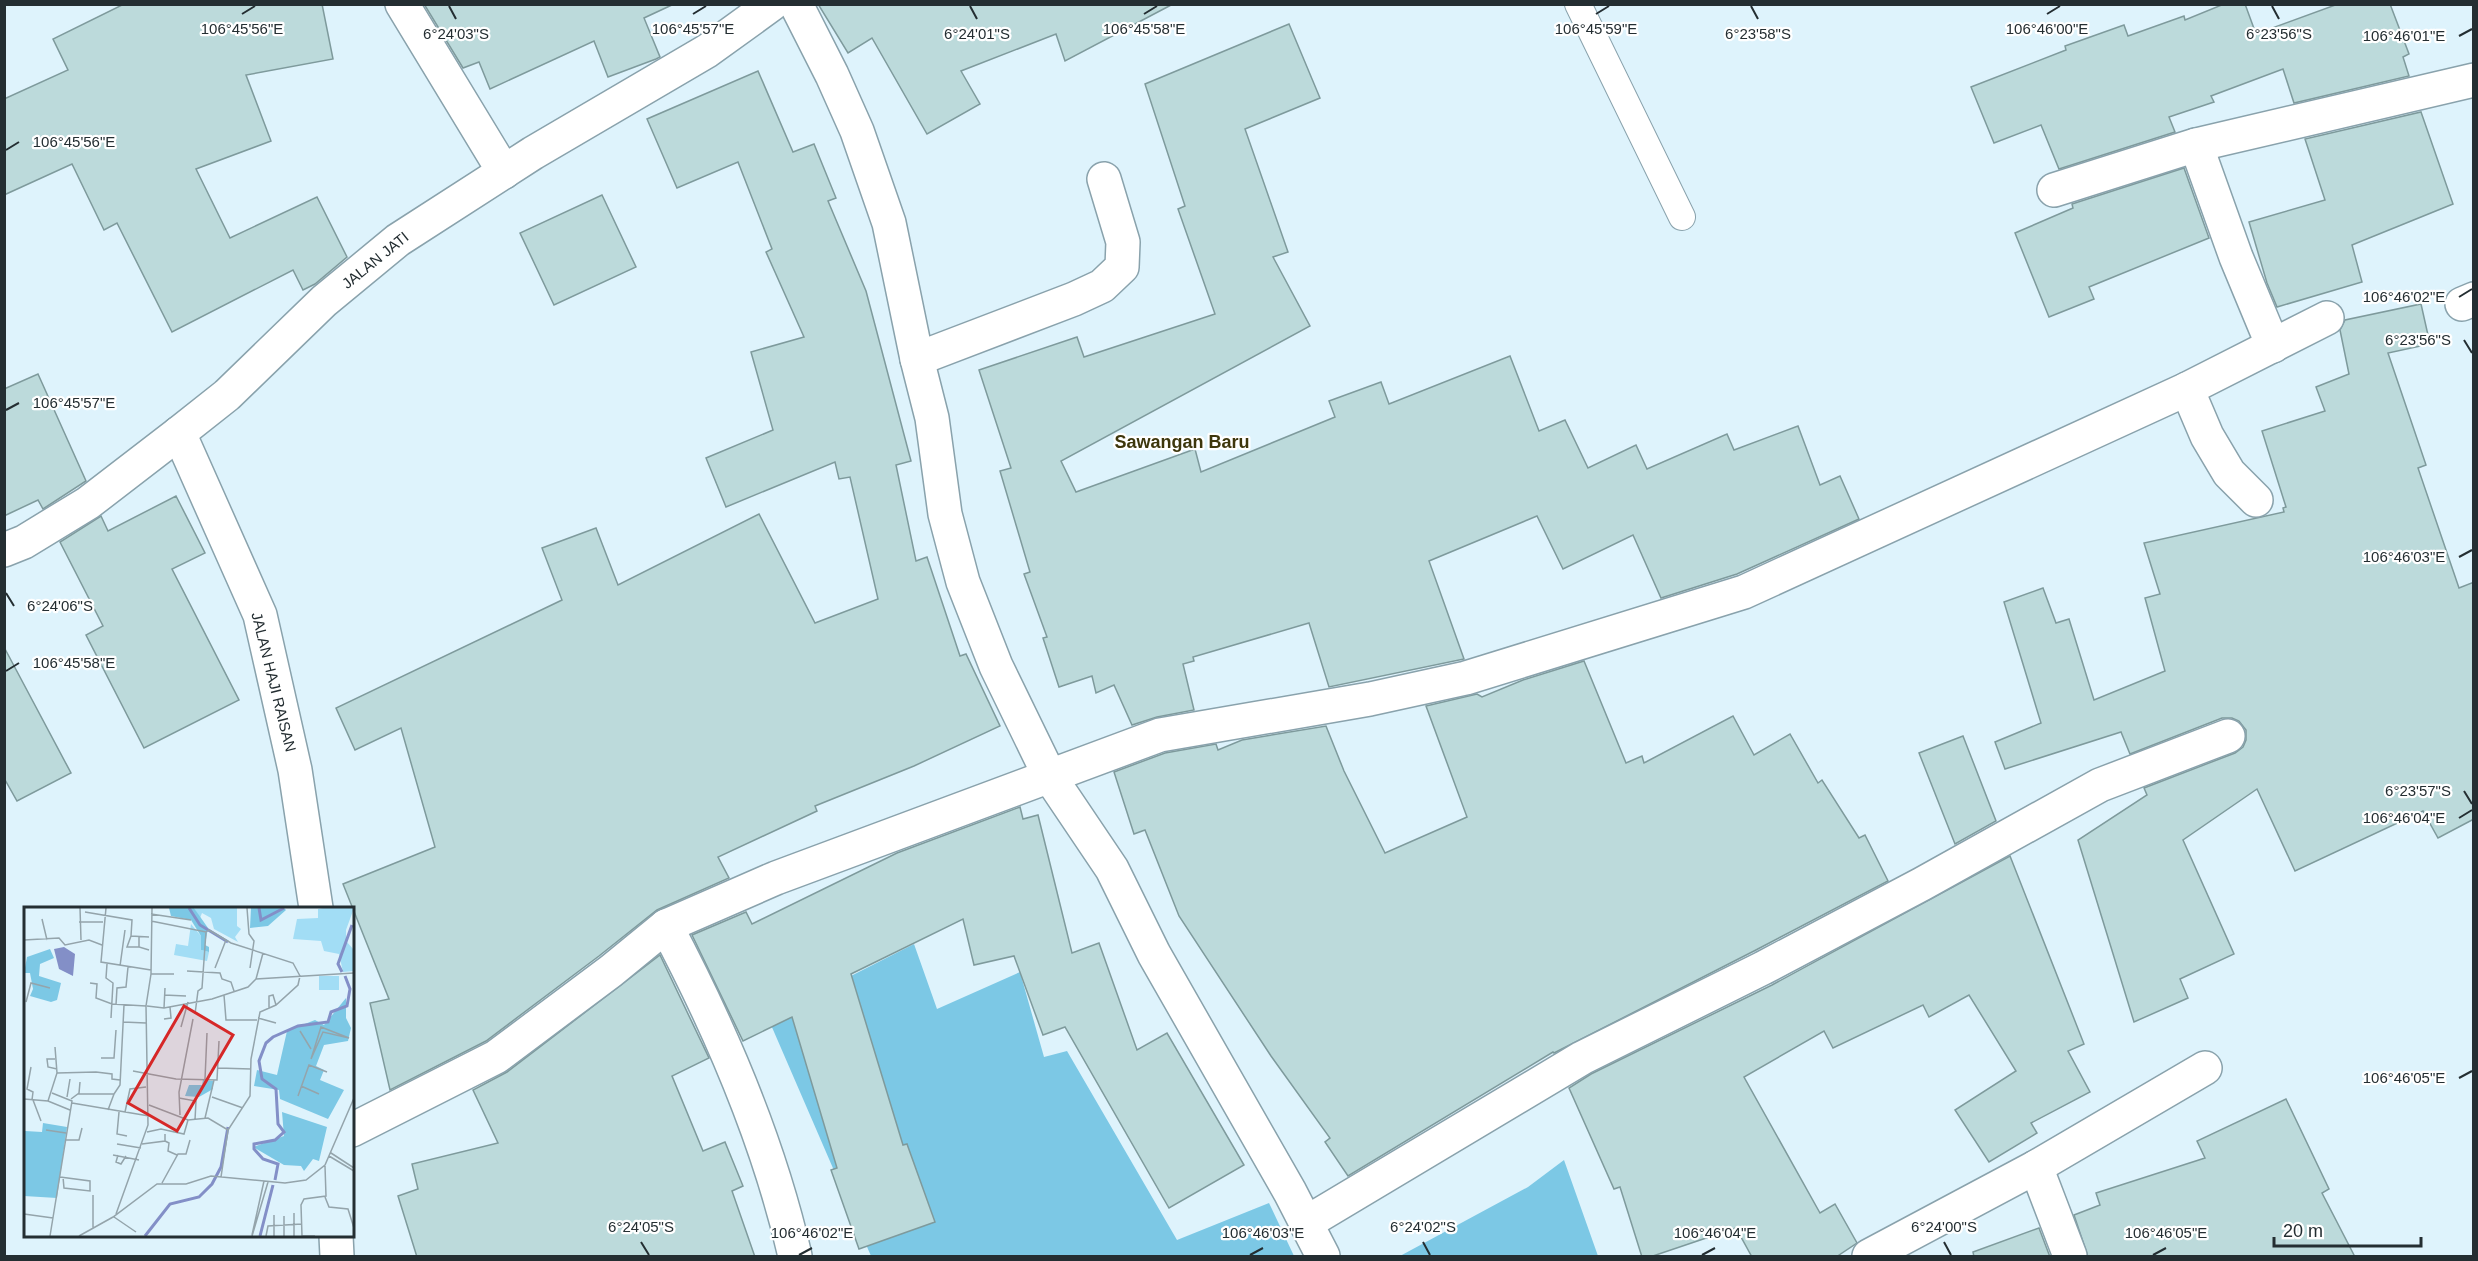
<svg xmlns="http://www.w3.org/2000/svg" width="2478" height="1261" font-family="Helvetica,sans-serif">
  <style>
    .forest { fill: #7cc8e5 }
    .building { fill: #bcdadb; stroke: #7e9a9c; stroke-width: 1.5 }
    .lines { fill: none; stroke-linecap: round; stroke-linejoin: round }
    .service-casing { stroke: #89a2ac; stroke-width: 28 }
    .minor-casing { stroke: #89a2ac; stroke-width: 36 }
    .service { stroke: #fff; stroke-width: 26 }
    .minor { stroke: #fff; stroke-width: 33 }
    .ticks { fill: none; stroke: #242e32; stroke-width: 2 }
    .labels { text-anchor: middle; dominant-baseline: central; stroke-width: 4.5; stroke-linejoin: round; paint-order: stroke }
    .street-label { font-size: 15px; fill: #242e32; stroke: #fff }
    .quarter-label { font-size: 18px; font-weight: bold; fill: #3d360c; stroke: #fff }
    .inset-river { fill: none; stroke: #838fc7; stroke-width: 3 }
    .inset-road { fill: none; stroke: #94a4ab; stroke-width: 1.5 }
    .view { fill: #d62828; fill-opacity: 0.15; stroke: #d62828; stroke-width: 3 }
    .inset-edge { fill: none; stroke: #242e32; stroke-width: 3 }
    .ticks-label { font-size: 15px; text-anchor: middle; fill: #242e32; stroke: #fff; stroke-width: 4.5; stroke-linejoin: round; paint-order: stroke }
  </style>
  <rect width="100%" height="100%" fill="#def3fc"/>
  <g class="forest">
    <path d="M914 944 937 1009 1020 972 1044 1057 1067 1051 1177 1240 1269 1203 1294 1256H871L768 1018Z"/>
    <path d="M1564 1160 1598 1256H1400L1528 1187Z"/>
  </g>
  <g class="building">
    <path d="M124 4H322L333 59 246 75 271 141 196 169 230 238 317 197 347 257 315 284 303 290 293 270 172 332 117 223 104 230 72 164 4 195V99L68 70 53 39Z"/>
    <path d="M424 4H674L644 18 660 57 656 59 608 77 594 41 490 89 479 62 463 68Z"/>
    <path d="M818 4H1173L1065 61 1056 34 961 71 980 104 927 134 872 38 848 53Z"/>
    <path d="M2224 4H2245L2256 34 2338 4H2390L2409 54 2403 57 2409 76 2294 103 2283 69 2211 96 2214 102 2169 117 2175 132 2059 169 2041 125 1994 143 1971 87 2066 50 2065 46 2124 25 2128 36 2184 16 2185 20Z"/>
    <path d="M1289 24 1320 98 1245 129 1288 252 1273 257 1310 326 1061 461 1076 492 1195 449 1201 472 1335 417 1329 401 1381 382 1389 404 1510 356 1539 431 1565 420 1588 468 1636 445 1647 469 1727 434 1734 450 1798 426 1820 485 1840 476 1859 519 1737 574 1661 598 1633 535 1563 569 1537 516 1429 561 1464 659 1329 687 1309 623 1193 657 1194 661 1183 664 1194 710 1157 717 1132 725 1114 685 1096 693 1092 676 1059 687 1043 638 1047 637 1024 574 1030 572 1000 471 1011 468 979 370 1077 337 1084 357 1215 314 1178 209 1185 206 1145 84Z"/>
    <path d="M758 71 793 152 814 144 836 198 828 201 866 291 911 461 896 465 916 561 927 557 960 656 966 654 1000 726 914 766 815 806 817 811 718 857 729 878 657 910 599 956 486 1041 390 1090 370 1003 389 999 343 884 435 847 401 728 355 750 336 708 562 600 542 548 596 528 618 585 759 514 815 623 878 599 850 477 839 479 835 462 726 507 706 458 773 430 751 352 804 337 766 252 772 249 738 162 677 188 647 119Z"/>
    <path d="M2421 112 2453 204 2352 245 2362 282 2277 307 2267 283 2249 222 2325 200 2305 139Z"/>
    <path d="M2184 168 2209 238 2089 287 2094 299 2049 317 2015 233 2073 208 2072 204Z"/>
    <path d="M602 195 636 267 554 305 520 233Z"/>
    <path d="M2421 304 2430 344 2388 353 2426 465 2418 468 2459 588 2474 582V819L2438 838 2423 811 2295 871 2257 789 2183 840 2234 954 2180 979 2188 998 2134 1022 2078 840 2147 795 2144 788 2235 753 2243 747 2246 740V730L2239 721 2232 718H2222L2130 754 2121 732 2005 769 1995 742 2041 723 2004 602 2043 588 2056 623 2069 619 2094 700 2165 671 2145 598 2160 594 2144 543 2284 512 2283 508 2286 507 2262 431 2325 411 2316 387 2349 374 2340 330 2345 320Z"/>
    <path d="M38 374 86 481 43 509 38 500 4 516V389Z"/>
    <path d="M176 496 205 553 172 569 239 700 144 748 86 635 103 626 60 542 101 516 108 531Z"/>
    <path d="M4 647 71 773 17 801 4 778Z"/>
    <path d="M1584 661 1626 763 1642 756 1644 763 1733 716 1754 755 1790 734 1818 783 1822 780 1859 838 1865 835 1888 881 1754 951 1554 1053 1553 1052 1348 1176 1325 1142 1330 1138 1271 1056 1179 916 1145 830 1134 834 1114 772 1165 753 1216 744 1218 750 1242 740 1326 726 1344 771 1385 853 1467 817 1426 706 1477 694 1482 697 1523 680Z"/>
    <path d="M1963 736 1996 821 1955 844 1919 753Z"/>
    <path d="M1020 807 1023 819 1038 815 1072 953 1099 943 1137 1050 1167 1033 1244 1165 1169 1208 1065 1027 1043 1035 1014 956 974 965 963 919 851 974 903 1145 907 1144 935 1222 859 1249 831 1170 837 1168 792 1017 743 1041 692 935 746 912 752 924 897 853Z"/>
    <path d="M2010 856 2084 1044 2068 1051 2090 1092 2031 1123 2037 1133 1989 1162 1955 1110 2016 1071 1969 995 1929 1017 1923 1005 1833 1048 1824 1031 1744 1077 1820 1213 1835 1204 1857 1243 1836 1257H1752L1736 1228 1650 1257H1642L1620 1187 1614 1189 1569 1088 1591 1074 1772 985Z"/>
    <path d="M660 955 709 1058 672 1076 703 1151 725 1142 743 1186 732 1191 755 1257H417L398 1196 418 1189 412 1164 498 1143 473 1090 507 1072Z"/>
    <path d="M2286 1099 2329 1189 2322 1193 2355 1257H2088L2074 1215 2100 1205 2096 1193 2205 1158 2197 1141Z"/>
    <path d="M2039 1228 2050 1257H1974L1973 1252Z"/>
  </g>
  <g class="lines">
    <defs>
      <path id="service" d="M1578 4 1682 217"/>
      <g id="minor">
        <path d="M402 4 504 172"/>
        <path d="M796 4 832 75 857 131 889 223 917 359 932 418 945 514 963 582 996 666 1050 777 1112 869 1154 954 1290 1192 1323 1256"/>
        <path d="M2196 145 2236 257 2273 346"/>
        <path d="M2054 190 2196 145 2474 80"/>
        <path d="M2462 304 2474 299"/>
        <path d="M917 359 1074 299 1102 286 1122 267 1123 242 1104 179"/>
        <path d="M2187 389 2207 436 2229 473 2256 500"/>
        <path d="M179 433 260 615 295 770 316 908"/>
        <path d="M4 550 24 542 88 503 179 433 227 395 324 301 398 240 533 153 707 51 772 4"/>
        <path d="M666 926C721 1030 769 1142 795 1256"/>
        <path d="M352 1130 496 1057 611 971 666 926 776 878 1160 735 1370 699 1466 678 1744 592 2187 389 2327 318"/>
        <path d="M2036 1167 2070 1256"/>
        <path d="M1306 1223 1582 1058 1763 968 1922 884 2100 785 2228 736"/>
        <path d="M336 1236 337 1256"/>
        <path d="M1869 1256 2036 1167 2205 1068"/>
      </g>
    </defs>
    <use href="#service" class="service-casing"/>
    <use href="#minor" class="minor-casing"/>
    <use href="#service" class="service"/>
    <use href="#minor" class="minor"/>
  </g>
  <path class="ticks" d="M449 6 456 19M970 6 977 19M1751 6 1758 19M2272 6 2279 19M242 14 255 6M693 14 706 6M1144 14 1157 6M1596 14 1609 6M2047 14 2060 6M2459 36 2472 29M6 150 19 142M2459 297 2472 289M2464 340 2472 353M6 410 19 403M2459 557 2472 550M6 593 14 606M6 671 19 663M2464 791 2472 804M2459 818 2472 810M2459 1078 2472 1071M641 1242 649 1255M1423 1242 1430 1255M1944 1242 1951 1255M799 1255 812 1248M1250 1255 1263 1248M1702 1255 1715 1248M2153 1255 2166 1248"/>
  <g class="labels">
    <g class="street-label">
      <text transform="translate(375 260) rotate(-39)">JALAN JATI</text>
      <text transform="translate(274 682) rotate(76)">JALAN HAJI RAISAN</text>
    </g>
    <g class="quarter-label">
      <text x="1182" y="442">Sawangan Baru</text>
    </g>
  </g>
  <g transform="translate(24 907)">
    <rect width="330" height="330" fill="#def3fc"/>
    <path d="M170 1H213V19L217 22 211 30 214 35 190 22 187 11 178 6 176 11ZM299 1H330L322 23V34L330 43V64L319 65 315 47 300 44 297 34 269 32 273 12 294 11V2ZM167 17 177 29V43L185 45 183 54 150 48 152 37 164 39ZM295 69H315V83H295Z" fill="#a2ddf5"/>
    <path d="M145 1H170L184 21 181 38 185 40V45L177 43V29L167 13 147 9ZM227 1H260L262 3 244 19 226 21ZM26 42 30 51 16 57 15 69 37 76 33 93 27 95 6 89 9 82 6 66H0L3 50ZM322 91V111L327 121 324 134 300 138 292 159 300 163 296 173 320 183 304 212 256 192 255 183 230 179 233 163 253 168 263 124 291 113 300 118ZM179 173 189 174V182L175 190 161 189 165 178H178ZM258 205 303 220 295 254 289 252 280 264 277 259 260 258 229 240 260 229ZM19 216 43 220 33 291 0 289 1 224 18 225Z" fill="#7cc8e5"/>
    <path d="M40 40 51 47 49 69 35 62 30 42Z" fill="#838fc7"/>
    <path class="inset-river" d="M165 1 176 18 204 35M235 1 237 13 260 1M318 65 314 57 328 18M251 273 254 257 239 252 230 242V237L251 233 260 225 254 217 252 182 238 172 235 154 242 136 249 130 274 119 304 115 307 105 323 99 326 82 321 69M121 329 146 297 175 290 188 277 197 260 204 220M236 329 249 278"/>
    <path class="inset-road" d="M56 1 57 33M82 1 77 55 127 63M223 1 225 27 230 34 226 61M61 5 108 13 107 29 125 30M127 7 167 13M18 12 23 33M127 14 182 25 185 23 207 36 269 56 276 69 274 78 252 98 236 105 227 152 226 189 204 223 197 270M55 15H79M107 29 103 40H115M115 30V40L125 43M0 33 35 31 41 38 65 33 78 38M83 57 82 71 89 76 87 111M96 59 101 23M191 61 202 33M163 64 196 66 198 72 207 75 210 84M127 67H150M232 72 239 46M66 76 73 77 72 91 88 97 122 99M140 88 162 89M200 88 202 113H233M2 95 7 76 26 81M92 98 93 81 102 80 104 60M123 99 140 101 188 92 224 80 232 72 330 66M140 101 141 81M245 101V89L249 88 252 98M171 107 174 84 178 81 182 25M234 111 252 116M140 112 147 111 146 100M99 115 122 116M157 120 164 95M297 120 325 131 299 125 287 152ZM276 124 287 142M77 151H90L92 123M31 152H23L24 160 33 162M7 160 3 182 9 185 8 193M194 161 227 162M109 164 152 172 193 173 195 134M33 166 72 165 88 167V172L96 173M181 172 183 126M277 179 295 187M54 187H90L84 203M90 187 96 178 100 98M274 189 285 158 303 165M43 190 46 172M188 190 219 201M155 191 172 194 171 213M0 192 24 194 46 203M47 192 55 186 56 175M9 193 17 214M24 194 33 166 31 140M48 196 125 209M125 198 164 213 184 211 204 223M95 205 93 227 103 229M101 205 106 182 122 180M156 208 155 185 169 112M181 211 190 173M22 223 42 226M123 225 137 222 160 227 164 213M41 233H55L58 221M141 234 145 236 144 244 153 248M93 237 117 241M118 237 141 234V227M307 246 330 261M89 248 115 253M94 248 92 255 97 257 102 249M305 249 330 264M36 270 66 274V284L40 281 39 270M138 276 154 247H162L166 233M301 290 305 300 324 302 330 321M0 307 29 311M92 307 124 218 122 99 127 67 128 1M260 309V329M90 310 112 325M69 321V288M228 328 240 274M26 329 48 194 28 186M55 329 89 310 133 277H162L187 269 261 276 282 273 301 258 330 191M228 329 244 275M242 329 244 319 278 317M250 329V308M270 329V306M291 329H278L277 298 280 292 302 289 301 259"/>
    <path class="view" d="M160 99 209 128 153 224 104 196Z"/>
    <rect width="330" height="330" class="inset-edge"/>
  </g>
  <g class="ticks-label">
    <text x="242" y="34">106°45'56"E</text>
    <text x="693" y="34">106°45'57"E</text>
    <text x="1144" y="34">106°45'58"E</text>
    <text x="1596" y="34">106°45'59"E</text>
    <text x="2047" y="34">106°46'00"E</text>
    <text x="456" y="39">6°24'03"S</text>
    <text x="977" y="39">6°24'01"S</text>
    <text x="1758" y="39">6°23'58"S</text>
    <text x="2279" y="39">6°23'56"S</text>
    <text x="2404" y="41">106°46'01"E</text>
    <text x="74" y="147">106°45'56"E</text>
    <text x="2404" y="302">106°46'02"E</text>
    <text x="2418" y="345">6°23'56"S</text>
    <text x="74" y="408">106°45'57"E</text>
    <text x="2404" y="562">106°46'03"E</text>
    <text x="60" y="611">6°24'06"S</text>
    <text x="74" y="668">106°45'58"E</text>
    <text x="2418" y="796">6°23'57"S</text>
    <text x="2404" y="823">106°46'04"E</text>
    <text x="2404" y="1083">106°46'05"E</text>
    <text x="641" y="1232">6°24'05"S</text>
    <text x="1423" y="1232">6°24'02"S</text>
    <text x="1944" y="1232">6°24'00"S</text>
    <text x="812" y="1238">106°46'02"E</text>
    <text x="1263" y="1238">106°46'03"E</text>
    <text x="1715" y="1238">106°46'04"E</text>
    <text x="2166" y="1238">106°46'05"E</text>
  </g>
  <rect width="2478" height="1261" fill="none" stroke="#242e32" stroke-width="12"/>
  <path d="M2274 1237v9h147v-9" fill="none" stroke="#242e32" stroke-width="3"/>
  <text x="2283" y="1237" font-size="18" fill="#242e32" stroke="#ffffff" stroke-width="4.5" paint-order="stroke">20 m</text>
</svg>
